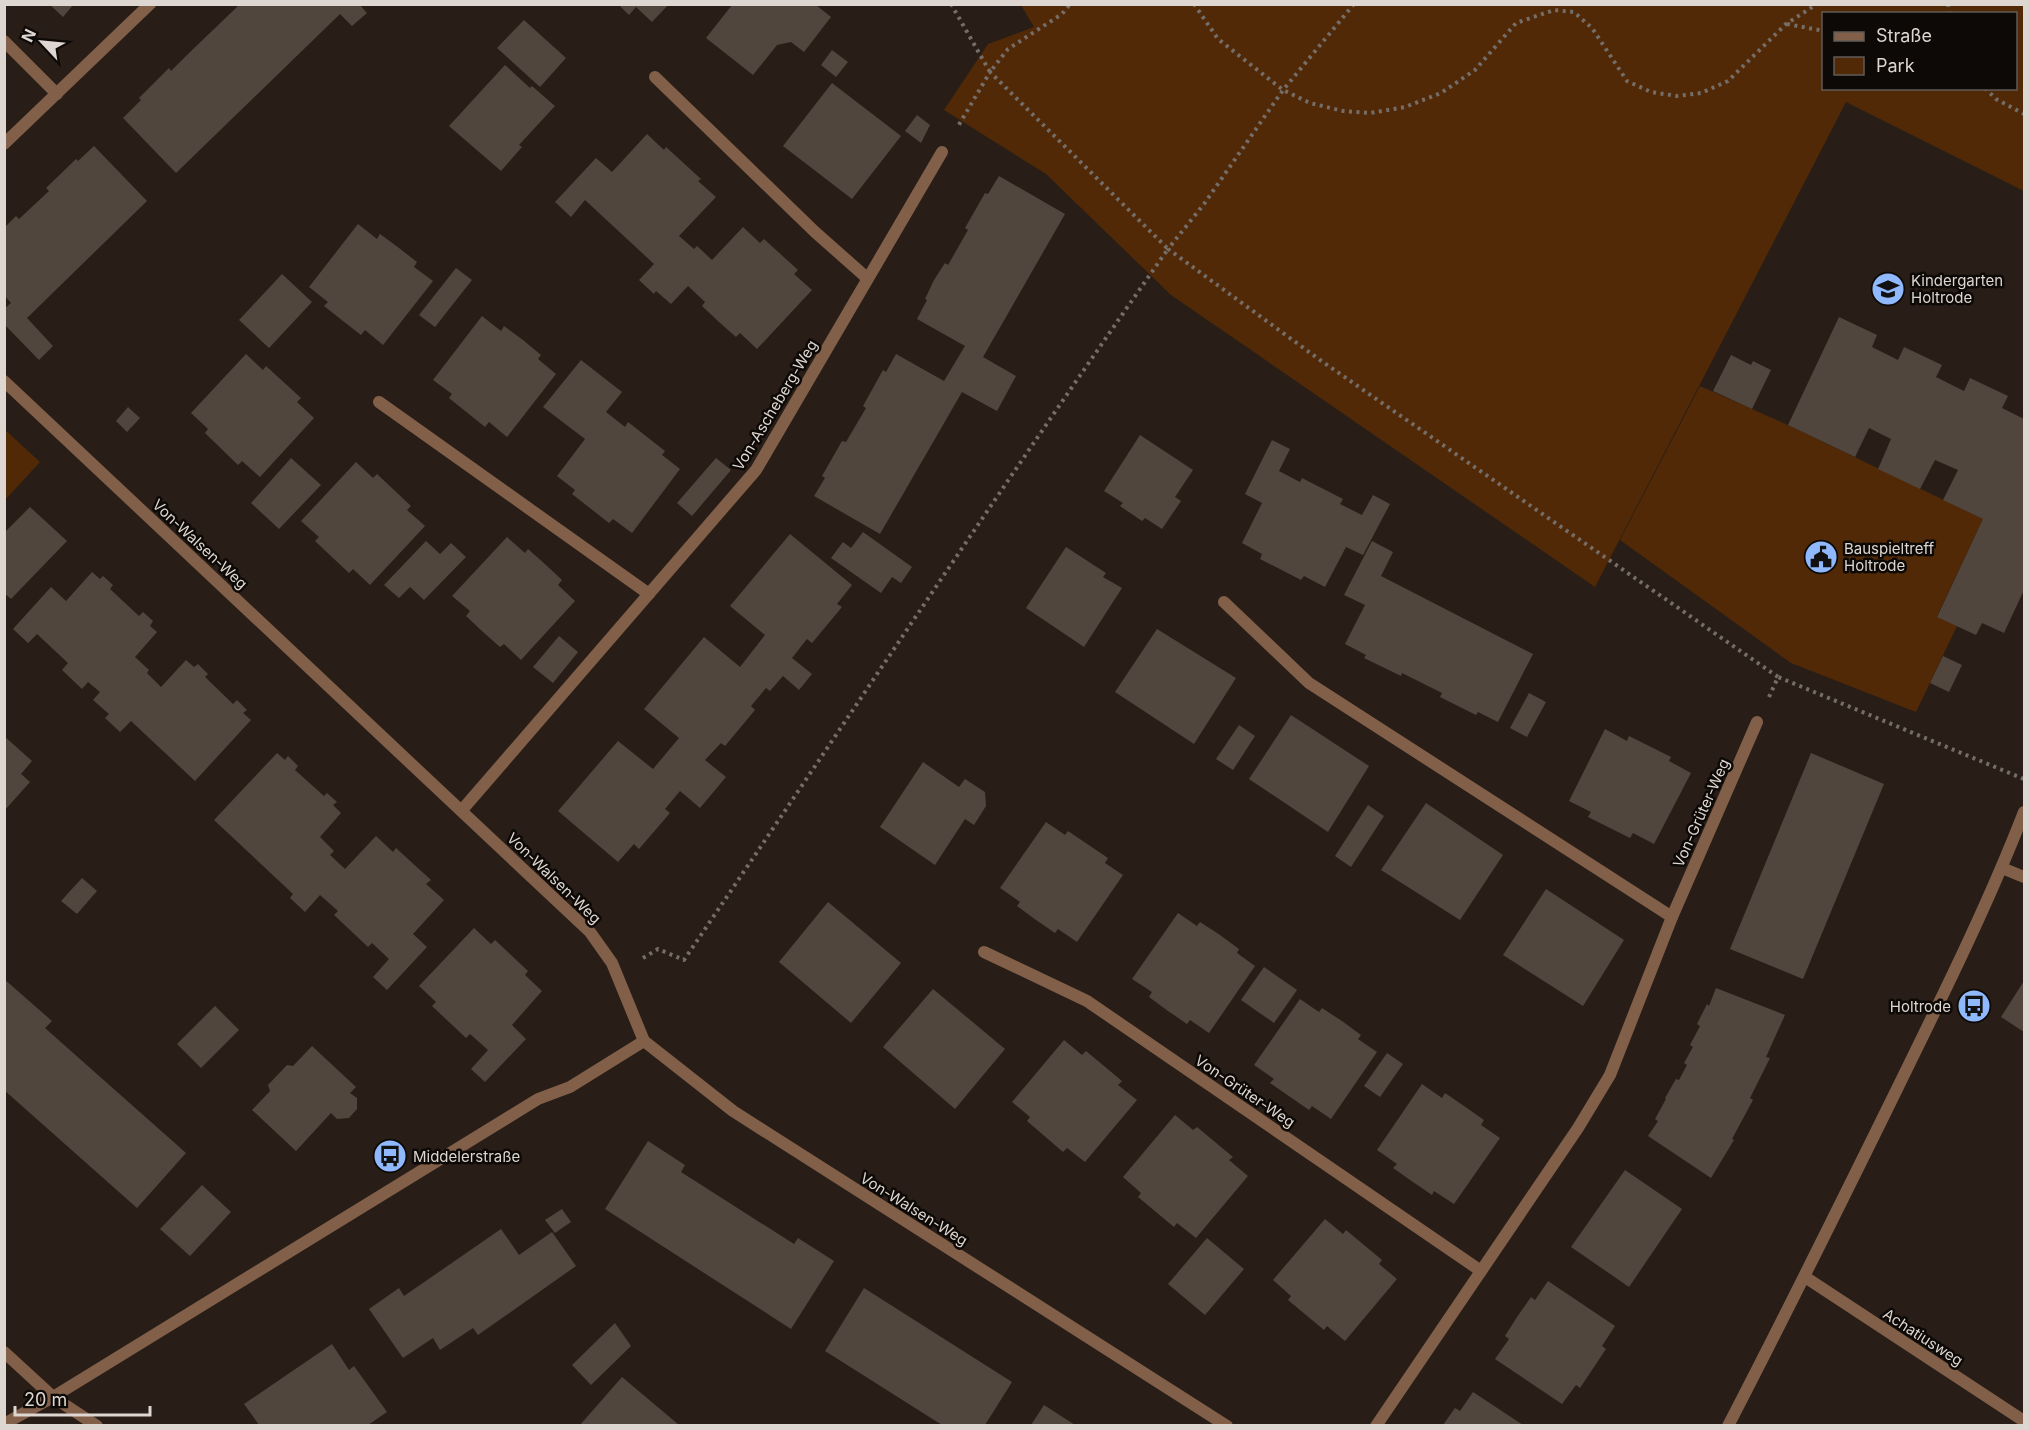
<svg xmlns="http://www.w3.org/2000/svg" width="2029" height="1430" font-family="Inter,sans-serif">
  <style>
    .green { fill: #512907; fill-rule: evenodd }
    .building { fill: #51463e }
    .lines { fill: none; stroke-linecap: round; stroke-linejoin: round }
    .path { stroke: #756d67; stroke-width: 4; stroke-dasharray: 3 4.5; stroke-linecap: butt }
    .minor { stroke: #815f49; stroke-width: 12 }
    .labels { text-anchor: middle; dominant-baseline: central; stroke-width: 5; stroke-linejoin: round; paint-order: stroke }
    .poi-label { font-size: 15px; fill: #ddd6d1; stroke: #0d0906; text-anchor: start }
    .street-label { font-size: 15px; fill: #ddd6d1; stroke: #0d0906 }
  </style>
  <rect width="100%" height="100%" fill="#281e17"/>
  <g class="green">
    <path d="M1021 5H2024V191L1846 102 1595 587 1171 295 1046 174 944 110 988 44 1034 27ZM1824 14H2016V88H1824Z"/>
    <path d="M1700 386 1788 425 1983 519 1937 616 1957 626 1916 712 1791 663 1620 540Z"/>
    <path d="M4 429 40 462 5 500H4Z"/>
  </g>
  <g class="building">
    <path d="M49 4H74L63 17Z"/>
    <path d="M236 4H359L367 13 352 26 340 14 176 173 123 118 141 100 139 98 169 68 171 71 188 54 238 6Z"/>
    <path d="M618 4H669L652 22 636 7 629 15Z"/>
    <path d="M732 5H816L831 17 804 52 791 42 777 45 753 75 706 38Z"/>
    <path d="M524 20 566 58 540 87 497 48Z"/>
    <path d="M832 50 848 62 836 77 821 65Z"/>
    <path d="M505 65 530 88 532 86 555 106 519 145 522 147 501 171 449 126Z"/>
    <path d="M832 83 901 136 852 199 783 146Z"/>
    <path d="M917 115 930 125 921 143 905 131Z"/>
    <path d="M647 134 664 150 666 147 701 179 698 181 716 197 679 236 694 249 697 246 712 260 743 227 760 243 764 239 798 270 794 274 812 290 757 349 740 333 736 337 719 322 702 306 705 302 688 286 671 304 656 291 654 294 639 280 654 264 585 200 571 217 555 202 596 158 612 172Z"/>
    <path d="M94 146 147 201 27 318 53 346 39 360 4 324V309L11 303 4 295V228L16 216 19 219 49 191 46 188 76 159 78 161Z"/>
    <path d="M999 176 1065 214 983 357 1016 376 997 411 962 392 880 534 814 496 825 478 822 476 842 441 846 442 866 408 863 406 883 370 886 372 896 354 944 381 965 346 917 319 927 300 925 299 934 280 945 263 948 265 968 230 965 228 985 193 988 194Z"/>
    <path d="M358 224 377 239 380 234 399 248 417 262 414 267 433 281 383 345 365 330 361 335 343 321 324 306 328 302 309 287Z"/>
    <path d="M456 268 472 280 435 327 419 315Z"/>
    <path d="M282 274 312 302 269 348 239 320Z"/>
    <path d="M482 316 501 331 504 326 523 340 541 355 538 359 556 374 507 437 489 422 485 427 449 398 452 394 433 380Z"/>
    <path d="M1839 317 1877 335 1872 347 1898 360 1904 347 1942 365 1936 377 1964 391 1970 378 2008 396 2002 408 2024 419V590L2004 633 1982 623 1976 635 1937 617 1983 519 1943 500 1958 470 1935 460 1920 489 1878 469 1891 439 1869 428 1855 457 1788 425Z"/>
    <path d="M246 354 263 370 266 366 301 398 297 402 314 418 260 477 242 461 238 465 205 433 208 429 191 413Z"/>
    <path d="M1731 355 1751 365 1753 361 1771 370 1752 409 1713 391Z"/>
    <path d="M581 360 622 392 606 412 625 427 628 422 665 451 662 455 680 469 632 533 613 519 609 523 572 494 575 490 557 476 585 439 543 407Z"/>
    <path d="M128 407 140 418 127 432 116 421Z"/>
    <path d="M1140 435 1193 470 1175 497 1181 501 1162 529 1145 518 1142 521 1120 506 1123 503 1104 491Z"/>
    <path d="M1272 440 1290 449 1279 471 1300 482 1302 478 1343 499 1340 504 1362 515 1373 495 1390 504 1363 555 1346 547 1325 587 1304 576 1301 580 1260 559 1262 554 1242 543 1262 503 1245 494Z"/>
    <path d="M291 458 321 485 279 529 251 503Z"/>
    <path d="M716 458 731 470 692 516 677 503Z"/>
    <path d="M356 462 373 478 377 474 411 506 407 510 425 526 370 585 353 569 349 573 315 541 319 537 301 521Z"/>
    <path d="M30 507 67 541 11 599 4 593V533Z"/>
    <path d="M863 532 912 567 901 583 892 577 881 593 831 558 843 542 851 548Z"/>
    <path d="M790 534 852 585 837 604 842 607 812 643 807 639 792 658 812 674 799 690 783 676 770 691 766 688 751 706 755 710 725 746 721 743 705 760 726 777 700 808 680 791 665 809 670 813 639 849 634 844 618 862 558 811 618 741 653 769 679 738 644 709 704 637 740 667 765 635 730 606Z"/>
    <path d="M507 537 525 553 528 549 546 565 562 580 558 585 575 601 521 660 504 644 500 647 483 632 466 616 470 611 452 596Z"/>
    <path d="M426 541 440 554 451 543 466 557 424 600 410 587 399 598 384 585Z"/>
    <path d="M1372 541 1393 552 1381 576 1533 654 1498 722 1478 712 1476 715 1440 697 1442 693 1402 673 1401 676 1364 658 1366 655 1345 644 1365 605 1344 595Z"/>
    <path d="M1066 547 1106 573 1103 577 1122 588 1084 647 1026 608Z"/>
    <path d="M92 572 100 579 103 576 113 585 110 589 139 616 143 612 153 621 150 626 157 632 135 657 149 670 147 673 161 687 186 660 194 667 198 664 208 674 205 677 233 704 237 700 247 710 243 713 251 720 195 781 131 721 120 732 105 718 109 714 93 700 100 692 88 682 82 689 62 670 68 663 37 634 28 643 13 629 51 587 66 601Z"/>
    <path d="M1157 629 1236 678 1194 744 1115 692Z"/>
    <path d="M559 636 578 652 553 683 533 667Z"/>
    <path d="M1943 656 1962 665 1949 692 1930 683Z"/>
    <path d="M1529 693 1546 702 1527 737 1510 728Z"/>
    <path d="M1291 715 1369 766 1328 832 1249 779Z"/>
    <path d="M1239 725 1255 736 1233 770 1216 759Z"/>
    <path d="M1605 729 1627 741 1629 736 1671 757 1669 761 1691 773 1654 844 1633 833 1630 838 1588 817 1591 812 1569 801Z"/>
    <path d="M4 736 32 761 21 774 30 782 4 811Z"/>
    <path d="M277 753 285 760 288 756 298 766 295 770 324 796 327 793 337 802 333 805 341 813 320 837 334 851 330 855 345 869 376 836 393 852 396 848 431 880 426 884 444 900 413 934 427 947 387 990 373 977 389 959 372 943 368 947 334 915 338 911 320 895 305 912 290 898 293 894 214 820Z"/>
    <path d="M1811 753 1884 784 1803 979 1730 949Z"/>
    <path d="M923 762 959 787 965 779 985 792 986 806 974 825 965 819 935 865 880 827Z"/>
    <path d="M1426 803 1503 855 1460 920 1381 870Z"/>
    <path d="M1368 805 1384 816 1351 867 1335 856Z"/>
    <path d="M1046 822 1065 835 1068 831 1108 858 1105 863 1123 875 1077 942 1058 929 1055 933 1036 920 1017 906 1020 902 1000 888Z"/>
    <path d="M82 878 97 891 77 914 61 901Z"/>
    <path d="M1546 889 1624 940 1583 1006 1503 955Z"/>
    <path d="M828 902 901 963 851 1023 779 962Z"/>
    <path d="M1178 913 1197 926 1200 922 1220 935 1239 949 1237 953 1255 966 1209 1033 1190 1020 1187 1024 1168 1011 1149 997 1152 992 1132 979Z"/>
    <path d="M474 928 491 944 495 940 511 955 528 971 525 975 542 991 512 1025 526 1039 485 1082 471 1069 488 1050 470 1034 466 1038 432 1006 436 1002 419 986Z"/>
    <path d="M1264 967 1297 990 1274 1023 1241 1000Z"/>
    <path d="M4 979 52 1021 45 1028 186 1153 137 1208 4 1090Z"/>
    <path d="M2024 981V1032L2001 1017Z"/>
    <path d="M1716 988 1785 1015 1766 1057 1770 1058 1750 1098 1753 1100 1732 1139 1734 1140 1711 1178 1648 1136 1658 1121 1655 1119 1666 1099 1665 1098 1676 1079 1679 1080 1687 1065 1684 1063 1693 1047 1690 1045 1700 1026 1697 1024 1707 1004 1709 1006Z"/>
    <path d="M933 989 1005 1049 955 1109 883 1047Z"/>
    <path d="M1300 999 1319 1012 1322 1008 1342 1021 1361 1035 1358 1039 1377 1052 1331 1119 1312 1106 1309 1110 1270 1083 1274 1079 1254 1065Z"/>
    <path d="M215 1006 239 1030 201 1068 177 1044Z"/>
    <path d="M1064 1040 1082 1055 1086 1051 1122 1081 1118 1085 1137 1100 1085 1162 1067 1148 1063 1152 1027 1121 1030 1117 1012 1102Z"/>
    <path d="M312 1046 356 1087 350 1093 357 1098V1109L349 1118 337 1119 331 1113 296 1151 252 1110 270 1091 268 1085 287 1065 293 1066Z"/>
    <path d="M1387 1053 1403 1064 1380 1097 1364 1086Z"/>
    <path d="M1422 1084 1442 1098 1445 1093 1464 1106 1484 1120 1481 1125 1500 1138 1454 1204 1434 1191 1432 1195 1413 1182 1393 1168 1397 1164 1377 1150Z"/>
    <path d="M1175 1115 1193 1130 1197 1127 1233 1157 1229 1160 1248 1176 1196 1238 1177 1223 1174 1227 1138 1197 1141 1193 1123 1177Z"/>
    <path d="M648 1141 685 1165 681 1172 794 1244 798 1238 834 1261 791 1329 605 1209Z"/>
    <path d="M1625 1170 1682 1209 1629 1287 1571 1247Z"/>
    <path d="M202 1185 231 1212 190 1256 160 1229Z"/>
    <path d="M562 1209 571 1222 555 1233 545 1220Z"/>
    <path d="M1325 1219 1343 1234 1346 1230 1382 1260 1379 1264 1397 1279 1345 1341 1327 1326 1324 1330 1288 1300 1291 1296 1273 1280Z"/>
    <path d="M501 1229 519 1255 552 1232 576 1266 478 1335 473 1328 440 1350 433 1338 403 1358 369 1309 399 1288 404 1296Z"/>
    <path d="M1207 1238 1244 1269 1205 1315 1168 1284Z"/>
    <path d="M1548 1281 1615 1326 1602 1346 1606 1349 1580 1388 1576 1385 1562 1404 1495 1359 1509 1339 1505 1336 1517 1317 1531 1297 1535 1300Z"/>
    <path d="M864 1288 1012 1382 985 1425H942L825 1351Z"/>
    <path d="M615 1323 631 1346 591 1385 572 1365Z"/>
    <path d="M332 1344 349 1370 354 1366 387 1412 368 1425H360L359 1424 356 1425H259L244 1404Z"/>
    <path d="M622 1377 679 1425H580Z"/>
    <path d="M1473 1392 1523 1425H1443L1455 1408 1460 1411Z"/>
    <path d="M1044 1405 1075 1425H1031Z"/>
  </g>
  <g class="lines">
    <g class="path">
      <path d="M951 4 990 72 1008 49 1062 14 1070 4"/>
      <path d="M1138 4H1141"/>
      <path d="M1194 4 1218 39 1283 90 1310 103 1343 111 1370 113 1405 107 1441 93 1475 70 1516 23 1554 10 1574 12 1592 28 1627 81 1651 92 1677 96 1701 93 1728 81 1786 24 1817 4"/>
      <path d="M1354 4 1283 90 1204 204 1168 249 1320 360 1778 677"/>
      <path d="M1948 4 1950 14"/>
      <path d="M1787 24 1824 31"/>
      <path d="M1985 88 1996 99 2024 114"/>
      <path d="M1769 697 1778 677 2024 779"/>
      <path d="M643 958 658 949 684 960C845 723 1003 484 1168 249L990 72 957 128"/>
    </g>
    <g class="minor">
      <path d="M4 41 57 94"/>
      <path d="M655 77 815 232 867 278"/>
      <path d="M4 144 150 4"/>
      <path d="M4 381 590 932 612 963 644 1041 733 1111 1227 1426"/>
      <path d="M379 402 649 594"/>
      <path d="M1224 602 1309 683 1672 917"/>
      <path d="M462 810 756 470 942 152"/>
      <path d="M2002 868 2024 877"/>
      <path d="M984 952 1087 1001 1481 1271"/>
      <path d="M1805 1277 2024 1421"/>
      <path d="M4 1352 53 1397 97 1426"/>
      <path d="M4 1424 53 1397 538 1099 570 1087 644 1041"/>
      <path d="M1376 1426 1578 1128 1610 1075 1672 917 1757 722"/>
      <path d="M1728 1426C1786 1314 1842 1201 1897 1089 1942 997 1987 907 2024 812"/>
    </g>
  </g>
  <defs>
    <symbol id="school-disc" viewBox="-11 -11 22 22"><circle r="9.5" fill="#8fb8fd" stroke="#0d0906"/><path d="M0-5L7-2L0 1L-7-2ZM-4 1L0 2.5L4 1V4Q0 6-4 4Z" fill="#111"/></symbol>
    <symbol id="civic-disc" viewBox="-11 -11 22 22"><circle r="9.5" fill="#8fb8fd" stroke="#0d0906"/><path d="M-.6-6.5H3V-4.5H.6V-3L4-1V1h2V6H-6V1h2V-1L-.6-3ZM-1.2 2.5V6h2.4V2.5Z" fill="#111"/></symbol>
    <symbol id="bus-disc" viewBox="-11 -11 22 22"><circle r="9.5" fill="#8fb8fd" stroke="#0d0906"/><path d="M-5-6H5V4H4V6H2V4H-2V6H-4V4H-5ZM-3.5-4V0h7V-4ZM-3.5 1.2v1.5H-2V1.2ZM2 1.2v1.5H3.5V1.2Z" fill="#111"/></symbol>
  </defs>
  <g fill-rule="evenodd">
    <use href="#school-disc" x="1869" y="270" width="38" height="38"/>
    <use href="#civic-disc" x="1802" y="538" width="38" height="38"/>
    <use href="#bus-disc" x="1955" y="987" width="38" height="38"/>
    <use href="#bus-disc" x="371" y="1137" width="38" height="38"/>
  </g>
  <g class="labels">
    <g class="poi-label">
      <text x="1911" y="280">Kindergarten<tspan x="1911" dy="17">Holtrode</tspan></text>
      <text x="1844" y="548">Bauspieltreff<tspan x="1844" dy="17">Holtrode</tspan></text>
      <text x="1951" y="1006" text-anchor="end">Holtrode</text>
      <text x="413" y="1156">Middelerstraße</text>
    </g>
    <g class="street-label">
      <text transform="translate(775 405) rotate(-59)">Von-Ascheberg-Weg</text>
      <text transform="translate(200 544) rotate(43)">Von-Walsen-Weg</text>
      <text transform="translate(1701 813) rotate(-66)">Von-Grüter-Weg</text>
      <text transform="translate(554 878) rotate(44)">Von-Walsen-Weg</text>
      <text transform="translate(1245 1091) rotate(34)">Von-Grüter-Weg</text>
      <text transform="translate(914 1209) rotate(32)">Von-Walsen-Weg</text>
      <text transform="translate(1923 1337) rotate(33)">Achatiusweg</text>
    </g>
  </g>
  <rect width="2029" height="1430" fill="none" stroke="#ddd6d1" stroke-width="12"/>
  <rect x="1822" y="12" width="195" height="78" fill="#0d0906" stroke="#605b57" stroke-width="1.5"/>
  <rect x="1834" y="32" width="30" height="9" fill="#815f49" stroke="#605b57" stroke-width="1.5"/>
  <text x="1876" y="42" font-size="18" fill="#ddd6d1">Straße</text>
  <rect x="1834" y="57" width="30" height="18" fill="#512907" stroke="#605b57" stroke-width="1.5"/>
  <text x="1876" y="72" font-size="18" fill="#ddd6d1">Park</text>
  <g transform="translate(42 42) rotate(296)" stroke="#0d0906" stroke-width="4.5" paint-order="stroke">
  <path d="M0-4.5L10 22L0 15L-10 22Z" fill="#ddd6d1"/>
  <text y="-9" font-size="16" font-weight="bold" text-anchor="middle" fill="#ddd6d1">N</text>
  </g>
  <path d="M15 1406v9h135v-9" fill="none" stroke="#ddd6d1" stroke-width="3"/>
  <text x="24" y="1406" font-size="18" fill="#ddd6d1" stroke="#0d0906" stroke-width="4.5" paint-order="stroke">20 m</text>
</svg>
